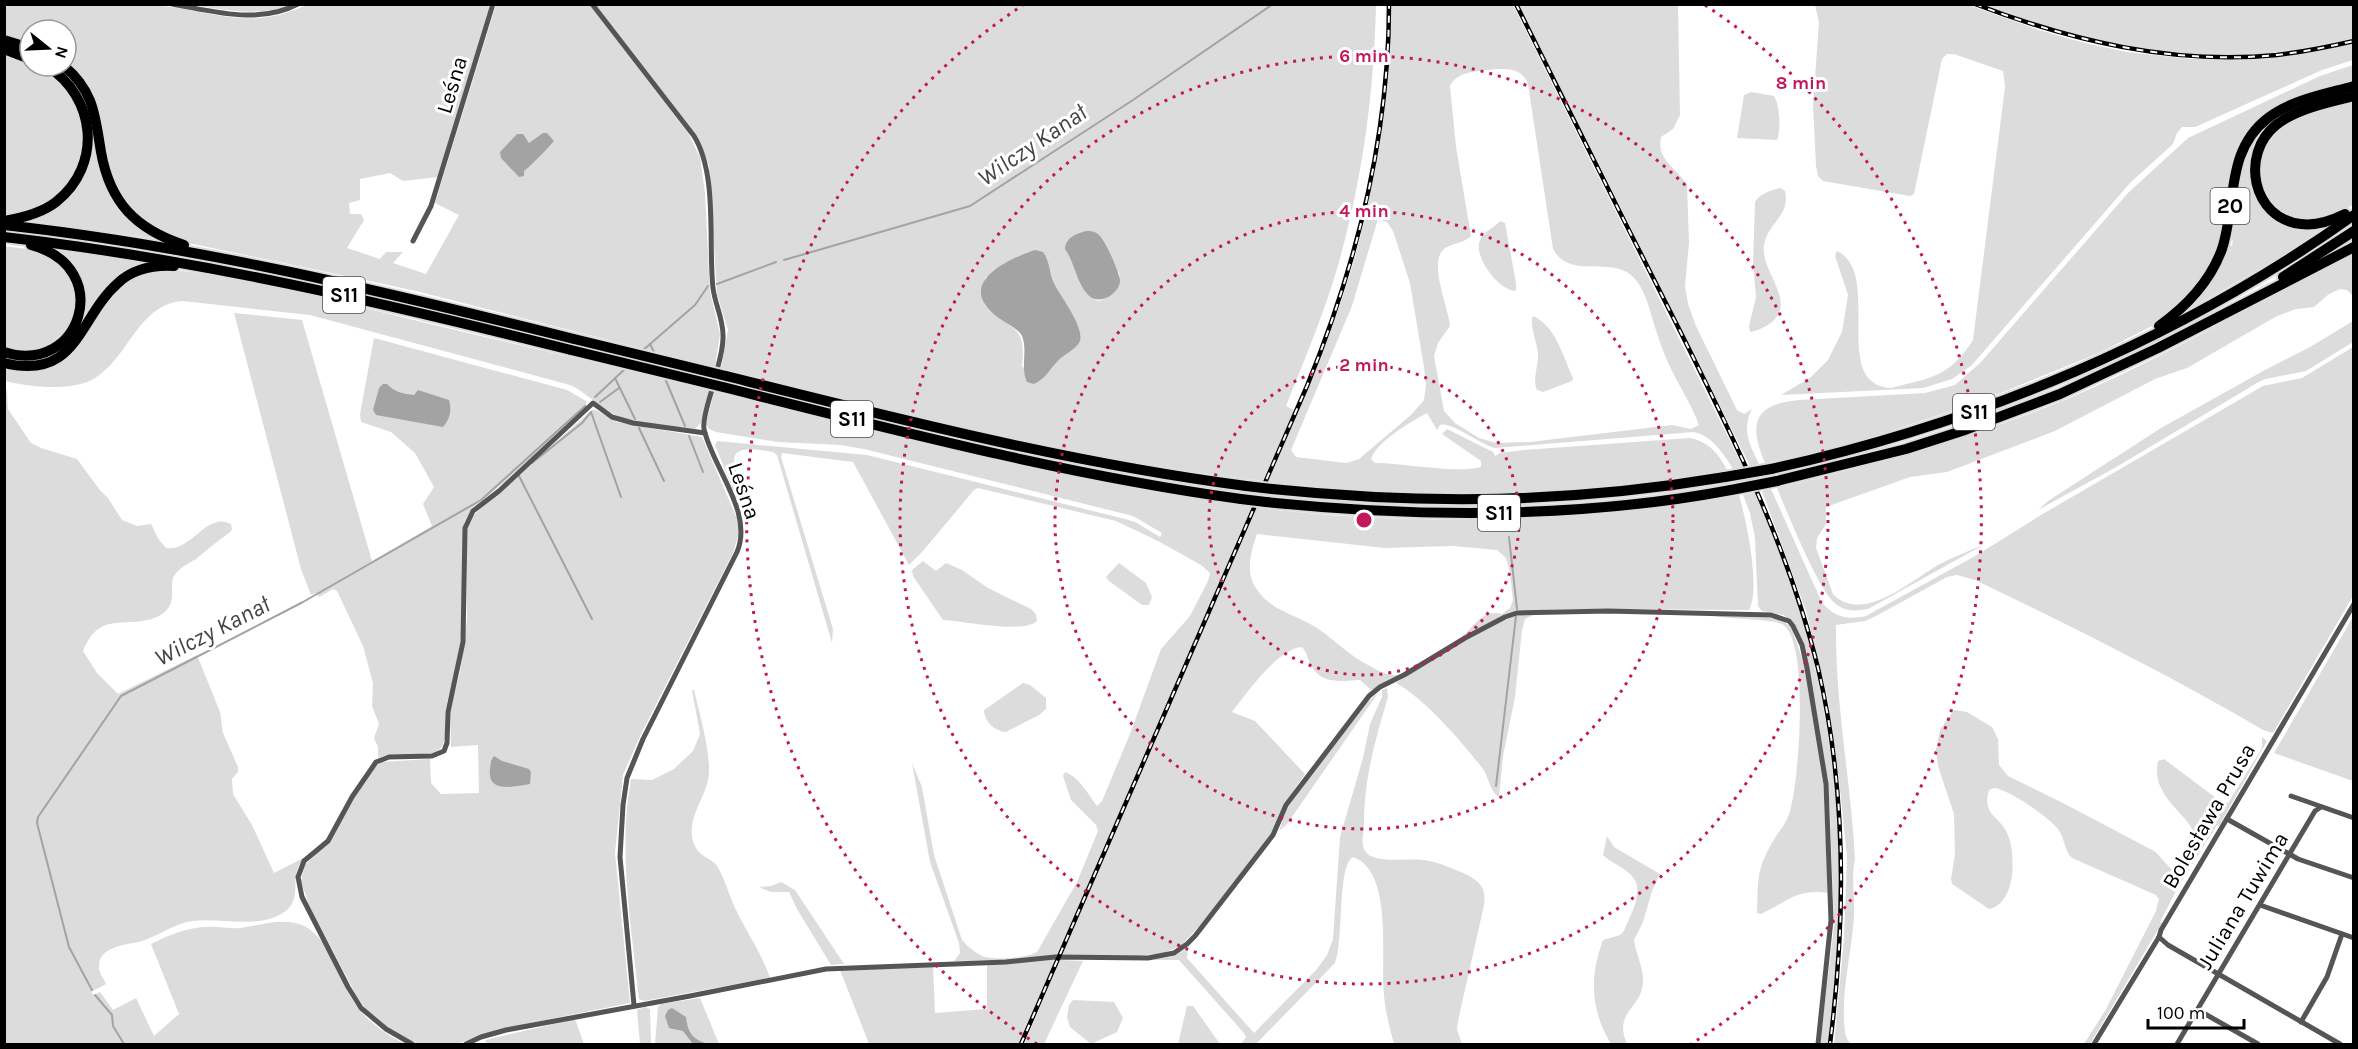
<svg xmlns="http://www.w3.org/2000/svg" width="2358" height="1049" font-family="Karla,sans-serif">
  <style>
    .green { fill: #dcdcdc; fill-rule: evenodd }
    .water { fill: #a3a3a3 }
    .lines { fill: none; stroke-linecap: round; stroke-linejoin: round }
    .stream { stroke: #a3a3a3; stroke-width: 2 }
    .motorway-casing { stroke: #dbdbdb; stroke-width: 14 }
    .minor { stroke: #555; stroke-width: 5 }
    .motorway { stroke: #000; stroke-width: 10 }
    .rail-casing { stroke: #000; stroke-width: 4.5 }
    .rail { stroke: #fff; stroke-width: 2; stroke-dasharray: 7; stroke-linecap: butt }
    .motorway-bridge-casing { stroke: #dbdbdb; stroke-width: 14; stroke-linecap: butt }
    .motorway-bridge { stroke: #000; stroke-width: 10 }
    .ring { fill: none; stroke: #c2185b; stroke-width: 3; stroke-dasharray: 3 6 }
    .labels { text-anchor: middle; dominant-baseline: central; stroke-width: 6; stroke-linejoin: round; paint-order: stroke }
    .shield { fill: #fff; stroke: #4c4c4c; stroke-width: 1.5 }
    .shield-label { font-size: 21px; font-weight: bold; fill: #000 }
    .street-label { font-size: 22px; fill: #000; stroke: #fff }
    .water-label { font-size: 24px; font-style: italic; fill: #444; stroke: #fff }
    .centre { fill: #c2185b; stroke: #fff; stroke-width: 3 }
    .ring-label { font-size: 18px; text-anchor: middle; font-weight: bold; fill: #c2185b; stroke: #fff; stroke-width: 6; stroke-linejoin: round; paint-order: stroke }
  </style>
  <rect width="100%" height="100%" fill="#fff"/>
  <g class="green">
    <path d="M5 5C52 5 100 3 148 5 207 7 246 34 306 5H490L438 177 403 181 390 173 360 179V200L349 203 350 214H361L364 220 347 248 380 259 386 252H403L393 263 426 274 459 215 435 203 496 5H590L688 133 700 157 705 193 710 292 720 334 715 367 416 291 193 244C141 227 115 203 105 148 101 128 101 109 91 90 85 79 75 71 66 63V30H30V45L5 36Z"/>
    <path d="M193 5H291C258 17 226 10 193 5Z"/>
    <path d="M595 5H1376C1374 95 1362 182 1337 269 1323 316 1304 361 1286 406L1294 410 1263 481C1079 460 900 412 721 368L728 330 717 294 709 165 695 136ZM1077 234 1111 258 1120 275C1115 282 1111 294 1104 299 1084 311 1069 253 1067 241ZM1028 253 1046 257 1053 281 1068 308 1080 336 1079 342 1059 360 1047 374 1022 367C1027 319 1009 334 984 304L985 278Z"/>
    <path d="M1391 5H1513L1743 467 1733 469C1724 454 1712 436 1694 432L1495 448C1480 445 1452 421 1440 425L1437 430 1427 413C1412 421 1376 442 1371 459L1375 463C1404 463 1456 474 1481 467V461L1442 434 1447 429 1493 452 1495 456 1500 453 1524 450 1690 438C1709 442 1719 454 1727 470 1578 501 1418 500 1268 482 1294 420 1322 359 1343 296 1374 202 1389 103 1391 5ZM1498 69C1513 69 1522 70 1528 84L1553 249C1570 280 1608 256 1631 275 1641 284 1645 295 1649 307 1655 328 1662 351 1672 371 1681 389 1692 406 1699 425L1691 429 1672 425 1530 442 1496 443 1479 438 1455 423 1444 411 1434 356 1438 343 1450 326C1448 307 1430 266 1442 251 1450 242 1464 244 1471 236L1456 147 1450 86C1457 70 1483 71 1498 69ZM1378 219 1387 222 1393 231 1410 283 1424 367 1426 385 1424 400 1412 414 1359 459 1346 463 1296 457 1291 450 1352 306Z"/>
    <path d="M1519 5H1678L1680 115 1673 129 1661 137C1656 160 1677 168 1687 185L1689 243 1685 286 1688 304 1696 326 1737 410 1744 414 1752 409C1741 430 1750 445 1759 464L1750 466Z"/>
    <path d="M1815 5H1969L2039 30 2085 43 2127 52 2191 59 2270 57 2314 52 2353 43V60L2322 70 2195 127H2182L2177 133 2173 144 2130 183 1971 366 1952 379 1923 388 1781 395 1811 377 1828 360 1842 332 1848 295 1835 256 1837 251C1884 273 1829 386 1891 388 1930 378 1950 377 1973 340L2005 87 2003 71 1954 54H1947L1942 59 1914 194 1910 196 1823 181 1818 176 1816 166 1813 105 1819 22Z"/>
    <path d="M1980 5H2353V39C2328 45 2302 51 2277 53 2175 63 2074 41 1980 5Z"/>
    <path d="M4 53 30 62V66C41 66 46 71 54 77 95 109 92 169 52 200 40 210 20 214 5 215Z"/>
    <path d="M2353 65V82L2292 101 2243 140 2231 172 2222 235 2213 259 2193 291 2158 323 2099 353 1976 403 1841 447 1765 463C1748 423 1754 404 1799 400L1925 393 1955 385 1981 362 2128 193 2188 138 2320 76Z"/>
    <path d="M53 66H58L69 76 86 100 103 177 158 239 24 220 69 196 91 128Z"/>
    <path d="M1751 92 1774 96C1780 106 1781 130 1777 140L1737 138 1744 95Z"/>
    <path d="M2353 99V205C2331 219 2299 228 2276 210 2250 189 2254 145 2281 126 2302 112 2329 107 2353 99Z"/>
    <path d="M2279 114C2259 135 2241 159 2253 189 2255 196 2259 205 2265 210 2275 217 2309 222 2323 228L2280 257 2183 313 2228 246H2232L2233 241 2230 239 2237 178 2252 140Z"/>
    <path d="M1781 188 1785 191C1791 215 1767 224 1764 245 1760 272 1798 301 1771 323 1765 327 1757 331 1750 332L1749 326 1756 297 1753 264 1755 202C1760 193 1772 190 1781 188Z"/>
    <path d="M1500 221 1505 223 1516 283V290L1514 291C1497 288 1473 256 1480 240 1483 232 1494 228 1500 221Z"/>
    <path d="M4 246 34 250 50 256 73 282 76 306 68 330 57 342 33 352 5 348Z"/>
    <path d="M52 248 149 263 134 269 55 355 37 362 5 359 4 356 21 360 44 357 84 311C88 285 76 261 52 248Z"/>
    <path d="M2353 251V296L2347 290 2340 289 2329 294 2314 307 2296 309 2277 316 2187 368 2155 379 2055 431 1947 472 1910 477 1826 507V524L1817 538 1816 548 1833 594C1862 625 1912 580 1938 565 1953 557 1969 551 1985 544L1868 609C1856 611 1846 612 1836 604 1819 592 1787 512 1777 488 1875 465 1973 437 2067 399 2166 357 2259 302 2353 251Z"/>
    <path d="M165 269C251 278 335 301 418 321 515 344 613 367 710 391L701 423 695 429C668 425 634 426 610 412 596 404 585 392 570 385L310 315 182 301C138 305 129 357 95 378 73 392 29 387 5 381V367L60 361 77 348 113 294 135 276Z"/>
    <path d="M234 313 302 320 372 561 432 526 423 504 434 487 415 453 391 432 361 422 360 414 374 338 567 390 586 401V407L554 438 488 496 472 508 464 523C462 562 465 608 460 646 457 667 450 687 446 708 443 721 450 744 437 751 419 762 396 749 378 758V747L374 738 379 724 372 706 373 683 363 646 337 591 333 589 319 597 316 593 311 595 301 569Z"/>
    <path d="M1533 316C1556 326 1563 357 1573 378L1572 381 1543 392 1537 390C1532 380 1539 364 1538 353 1537 341 1529 325 1533 316Z"/>
    <path d="M2353 321V342L2306 371 2265 379 2257 383 2118 466 2038 510 2048 501 2161 428 2265 370 2310 347Z"/>
    <path d="M2353 347V596L2273 733 2263 730C2169 675 2073 627 1975 580L1957 575 1947 577 1876 616 1865 621 1836 625C1835 704 1851 781 1855 859 1851 877 1855 897 1854 915 1852 953 1840 994 1845 1032 1846 1038 1848 1041 1851 1044H1834L1844 939 1847 857 1839 779 1827 695 1806 611 1762 491 1771 489 1822 603C1835 617 1847 620 1866 616L1977 555 2041 515 2263 386 2302 378Z"/>
    <path d="M4 389 7 390 8 409 31 443 41 448 77 459 99 489 108 498 122 520 137 526 151 524 159 540 166 548C192 552 206 511 231 524L232 530 229 533C217 541 207 550 196 559 188 564 180 567 174 576 168 586 179 603 162 614 131 633 101 606 83 651L97 673 118 694 197 655 220 712 223 733 238 767V772L232 779 233 794 252 825 274 873 305 857C284 879 310 903 275 917 248 927 220 918 193 921 174 923 159 936 142 941 127 945 98 946 99 967 99 974 104 978 106 984L91 992 94 995 100 992 113 1010 136 998 154 1036 179 1014 151 944C169 935 187 927 208 927 218 926 229 929 240 928 257 926 277 919 295 923 330 930 338 982 358 1008 370 1024 388 1035 405 1044H5Z"/>
    <path d="M714 392 1003 462 1158 493 1252 507 1058 955 1007 960 954 961 960 953 959 943 930 862 912 763 922 787 934 855 962 940C967 946 978 955 985 957 997 960 1027 958 1037 952L1077 882 1098 831 1096 825 1071 800 1063 776 1065 772C1079 777 1088 794 1097 806L1102 801 1130 734 1161 649 1190 616 1208 581 1210 573 1201 565 1158 541 1116 521 978 488 974 490 923 551 909 565 853 462 782 453 781 457 833 629 832 643 777 455 773 452C701 438 753 481 744 517L715 445 717 441 867 455 1125 519 1135 522 1160 537 1162 533 1133 516 864 449 840 445 778 442 716 432 709 429 706 424Z"/>
    <path d="M592 410H596L617 422 702 437 738 521 739 533 733 553 641 734 623 775 615 853 630 1003 500 1029 457 1044H417L384 1025 367 1011 357 997 309 905 301 881 305 865 330 841 353 800 377 765 381 762 430 759 431 783 441 794 479 793 478 745 451 747 450 711 460 672 467 620V529L474 515 479 510Z"/>
    <path d="M1756 492C1772 530 1787 568 1799 607 1831 712 1843 822 1839 931 1838 969 1832 1007 1828 1044H1820L1834 926 1830 812 1828 786 1797 628 1784 615 1762 611 1758 606 1755 538 1750 513 1743 495Z"/>
    <path d="M1739 495C1746 519 1761 588 1749 610L1569 609 1525 611 1463 636C1476 624 1483 609 1502 614L1510 608 1513 600 1510 573 1506 558 1497 550 1453 546 1385 548 1257 534C1251 551 1245 572 1256 588 1270 611 1296 614 1317 628 1335 640 1351 657 1370 666 1380 672 1389 676 1401 675L1371 690 1360 680C1342 681 1321 685 1311 665 1307 658 1307 652 1302 647 1278 648 1246 694 1232 712L1255 721 1305 774 1284 804 1272 833 1206 919 1181 946 1163 953 1129 957 1062 955 1256 508C1421 527 1575 523 1739 495Z"/>
    <path d="M923 561 936 571 946 563 962 570 988 588 1031 609 1036 614 1037 621C1024 634 963 621 943 620L913 576 912 570Z"/>
    <path d="M1119 563 1146 583 1152 597 1149 605H1142L1109 581 1106 577Z"/>
    <path d="M1520 615H1533L1525 619 1522 630 1515 697 1503 756 1499 797C1490 792 1489 778 1483 769 1463 743 1424 698 1396 683 1431 661 1480 625 1520 615Z"/>
    <path d="M1714 616 1777 618 1784 621 1792 629 1805 667 1823 775 1828 893C1797 888 1787 902 1761 914L1757 913C1758 883 1756 870 1772 843 1778 832 1787 823 1790 811 1799 782 1810 639 1782 624 1772 619 1728 619 1714 616Z"/>
    <path d="M2353 617 2354 781H2353L2274 753Z"/>
    <path d="M1023 683 1030 685 1046 698V709L1039 715 1006 732C994 731 984 721 984 710Z"/>
    <path d="M1387 688 1388 697C1375 741 1364 778 1364 824 1364 832 1360 843 1365 851 1372 864 1407 858 1422 860 1436 861 1448 867 1461 872 1478 880 1487 886 1484 905L1458 1021 1457 1030 1462 1044H1394C1390 1028 1385 1012 1384 995 1380 960 1394 871 1353 857 1337 865 1344 941 1335 963L1256 1044H1241L1246 1037 1243 1032 1179 960H1151L1173 956 1188 948 1187 958 1254 1033 1317 969 1327 955 1333 939 1340 837 1363 758 1370 724 1382 697V690Z"/>
    <path d="M692 690H694C699 711 710 750 709 771 709 795 686 816 693 841 698 858 711 857 717 866 725 879 729 895 735 908 747 933 761 952 770 978L644 1001 639 999 638 992C631 921 618 850 631 779L652 780 674 769 693 751 700 734Z"/>
    <path d="M1378 693 1287 824 1279 831 1286 810 1314 771 1364 705Z"/>
    <path d="M1954 710 1967 712 1992 727 1998 739 1999 765 2008 776 2063 803 2154 851C2161 856 2168 868 2174 870 2180 872 2185 869 2189 863 2212 829 2173 815 2161 788 2157 780 2156 770 2158 761L2164 759 2216 798 2228 803 2262 748V737L2267 741 2219 826 2217 825 2177 889 2160 922 2162 923 2090 1044H2084L2105 1011 2156 911 2159 899 2156 895 2072 858C2064 851 2065 838 2058 829 2049 817 2008 789 1994 788L1989 790C1981 816 2001 816 2008 835 2016 855 2016 904 1989 909L1952 884 1951 879 1955 854 1954 814 1938 766 1936 750 1940 730Z"/>
    <path d="M1607 836 1614 847 1660 874 1652 891 1643 922 1634 940C1636 955 1644 968 1643 983 1641 1009 1613 1012 1627 1044H1611C1591 1011 1589 977 1603 940L1620 935 1624 931C1630 915 1647 889 1630 874 1622 866 1611 863 1603 855Z"/>
    <path d="M781 882 795 890 844 964 831 965 797 909 789 892H771L759 887 771 886Z"/>
    <path d="M1056 959 1019 1044H869L840 970 933 966 935 1013 987 1009V964Z"/>
    <path d="M1060 960 1083 961 1044 1044H1024Z"/>
    <path d="M700 998 719 1044H655L658 1007 661 1004Z"/>
    <path d="M1073 1000 1114 1002 1123 1018 1117 1032 1091 1044 1070 1027 1067 1017 1069 1005Z"/>
    <path d="M1187 1006H1193L1220 1044H1178Z"/>
    <path d="M645 1007 650 1009 651 1044H640L637 1010Z"/>
    <path d="M575 1019 584 1044H487L485 1040Z"/>
  </g>
  <g class="water">
    <path d="M543 133H547L554 141C550 146 530 167 524 171V176L519 177 501 158 500 152 517 134H523L529 143Z"/>
    <path d="M1086 231C1091 231 1095 231 1099 235 1105 240 1121 275 1120 282 1118 295 1098 306 1088 295 1076 282 1075 263 1065 249 1066 237 1076 234 1086 231Z"/>
    <path d="M1035 250 1043 252C1050 261 1049 273 1054 283 1060 296 1087 330 1079 343 1075 349 1066 354 1061 358 1051 367 1046 379 1034 384L1027 382C1020 367 1028 351 1022 336 1017 327 1004 323 996 316 956 284 1005 260 1035 250Z"/>
    <path d="M383 384H387C394 392 404 394 414 395L418 390 449 400C452 410 450 419 443 427L376 415 373 410 379 388Z"/>
    <path d="M494 756 502 761 529 769 531 772 530 784C512 787 487 793 490 769 491 762 490 762 494 756Z"/>
    <path d="M672 1008 686 1017C688 1033 692 1039 708 1044H693L683 1031 669 1028 665 1016 668 1010Z"/>
  </g>
  <g class="lines">
    <g class="stream">
      <path d="M784 260 970 206 1133 100 1273 4"/>
      <path d="M717 284 776 262"/>
      <path d="M650 344 655 354"/>
      <path d="M642 351 695 305 708 286"/>
      <path d="M664 376 685 426"/>
      <path d="M615 378 635 419"/>
      <path d="M595 397 626 368"/>
      <path d="M600 402 619 388"/>
      <path d="M591 412 621 497"/>
      <path d="M639 428 664 481"/>
      <path d="M689 436 703 472"/>
      <path d="M532 463 582 423 591 412"/>
      <path d="M518 474 592 619"/>
      <path d="M1509 537 1517 609"/>
      <path d="M1496 786 1516 616"/>
      <path d="M92 990 69 947 37 823 38 817 121 696 303 602 481 500 585 406"/>
      <path d="M95 995 112 1015 113 1026 124 1044"/>
    </g>
    <defs>
      <g id="motorway">
        <path d="M4 40 30 48"/>
        <path d="M4 49 30 59"/>
        <path d="M64 66C94 91 95 116 101 152 110 203 136 229 184 245"/>
        <path d="M2345 214C2331 221 2317 226 2301 224 2252 219 2240 154 2276 125 2296 109 2329 102 2354 96"/>
        <path d="M4 221C22 218 42 213 56 202 103 165 96 97 47 66"/>
        <path d="M4 225C198 246 386 292 574 339"/>
        <path d="M4 237C197 259 384 303 571 350"/>
        <path d="M2283 277 2354 231"/>
        <path d="M2159 326C2187 306 2210 282 2222 249 2237 203 2225 151 2268 118 2291 100 2326 94 2354 86"/>
        <path d="M4 352C81 377 116 267 31 245"/>
        <path d="M4 363C78 381 78 318 118 283 134 268 154 265 174 266"/>
        <path d="M726 376C898 419 1070 463 1246 486"/>
        <path d="M723 387C894 430 1066 475 1241 499"/>
        <path d="M1771 469C1979 423 2179 340 2354 215"/>
        <path d="M1777 481 1906 449 1962 431 2060 394 2158 348 2354 247"/>
        <path d="M1272 489C1428 505 1570 503 1725 477"/>
        <path d="M1266 502C1421 518 1577 519 1731 490"/>
      </g>
    </defs>
    <use href="#motorway" class="motorway-casing"/>
    <g class="minor">
      <path d="M172 4C213 11 258 25 298 4"/>
      <path d="M592 4 694 136C718 175 708 243 713 288 715 305 724 320 723 338 723 350 719 362 716 374"/>
      <path d="M413 241 431 206 493 4"/>
      <path d="M2291 796 2354 818"/>
      <path d="M2227 819 2298 859 2354 878"/>
      <path d="M2260 905 2354 938"/>
      <path d="M2159 937 2168 945 2340 1044"/>
      <path d="M634 1005 620 857 623 805 627 778 643 739 737 552C754 512 712 467 704 429 702 419 711 394 714 383"/>
      <path d="M2198 1010 2258 1044"/>
      <path d="M2301 1022 2327 977 2342 934"/>
      <path d="M412 1044 386 1029 361 1008 348 987 302 897 298 877 304 861 328 841 352 797 376 762 389 757 432 756 444 751 447 743 448 712 463 642 465 528 473 511 499 491 593 403 612 417 633 423 705 433"/>
      <path d="M466 1044 481 1037 506 1030 690 996 826 969 1006 962 1055 957 1148 958 1174 953 1187 944 1195 936 1273 835 1286 805 1369 696 1380 687 1404 675 1465 638 1505 617 1517 613 1608 611 1771 615 1789 621 1793 626 1802 645 1807 668 1826 784 1831 920 1818 1044"/>
      <path d="M2094 1044 2159 937 2161 930 2354 604"/>
      <path d="M2177 1044 2315 811 2321 807"/>
    </g>
    <use href="#motorway" class="motorway"/>
    <defs>
      <g id="rail">
        <path d="M1516 4C1569 111 1622 217 1676 323 1732 435 1788 545 1818 668 1847 792 1846 919 1830 1044"/>
        <path d="M1975 4C2072 41 2172 65 2277 55 2302 52 2328 47 2354 41"/>
        <path d="M1021 1044 1307 386C1357 264 1389 137 1389 4"/>
      </g>
    </defs>
    <use href="#rail" class="rail-casing"/>
    <use href="#rail" class="rail"/>
    <defs>
      <g id="motorway-bridge">
        <path d="M574 339 726 376"/>
        <path d="M571 350 723 387"/>
        <path d="M1725 477 1771 469"/>
        <path d="M1246 486 1272 489"/>
        <path d="M1731 490 1777 481"/>
        <path d="M1241 499 1266 502"/>
      </g>
    </defs>
    <use href="#motorway-bridge" class="motorway-bridge-casing"/>
    <use href="#motorway-bridge" class="motorway-bridge"/>
  </g>
  <g class="ring">
    <circle cx="1364" cy="520" r="155"/>
    <circle cx="1364" cy="520" r="309"/>
    <circle cx="1364" cy="520" r="464"/>
    <path d="M1037 1044A618 618 0 0 1 1023 5M1705 5A618 618 0 0 1 1691 1044"/>
  </g>
  <g class="labels">
    <g class="shield">
      <rect x="2210.5" y="188" width="39" height="36" rx="4.5"/>
      <rect x="323" y="277" width="42" height="36" rx="4.5"/>
      <rect x="1953" y="394" width="42" height="36" rx="4.5"/>
      <rect x="831" y="401" width="42" height="36" rx="4.5"/>
      <rect x="1478" y="495" width="42" height="36" rx="4.5"/>
    </g>
    <g class="shield-label">
      <text x="2230" y="206">20</text>
      <text x="344" y="295">S11</text>
      <text x="1974" y="412">S11</text>
      <text x="852" y="419">S11</text>
      <text x="1499" y="513">S11</text>
    </g>
    <g class="street-label">
      <text transform="translate(452 85) rotate(-73)">Leśna</text>
      <text transform="translate(744 491) rotate(71)">Leśna</text>
      <text transform="translate(2209 816) rotate(-60)">Bolesława Prusa</text>
      <text transform="translate(2243 901) rotate(-59)">Juliana Tuwima</text>
    </g>
    <g class="water-label">
      <text transform="translate(1032 145) rotate(-34)">Wilczy Kanał</text>
      <text transform="translate(212 631) rotate(-27)">Wilczy Kanał</text>
    </g>
  </g>
  <circle cx="1364" cy="520" r="9" class="centre"/>
  <g class="ring-label">
    <text x="1364" y="62">6 min</text>
    <text x="1801" y="89">8 min</text>
    <text x="1364" y="217">4 min</text>
    <text x="1364" y="371">2 min</text>
  </g>
  <rect width="2358" height="1049" fill="none" stroke="#000000" stroke-width="12"/>
  <g transform="translate(48 48) rotate(108)"><circle r="28" fill="#ffffff" stroke="#999999" stroke-width="1.5"/>
  <path d="M0-4.5L10 22L0 15L-10 22Z" fill="#000000"/>
  <text y="-9" font-size="16" font-weight="bold" text-anchor="middle" fill="#000000">N</text>
  </g>
  <path d="M2148 1019v9h96v-9" fill="none" stroke="#000000" stroke-width="3"/>
  <text x="2157" y="1019" font-size="18" fill="#000000" stroke="#ffffff" stroke-width="4.5" paint-order="stroke">100 m</text>
</svg>
